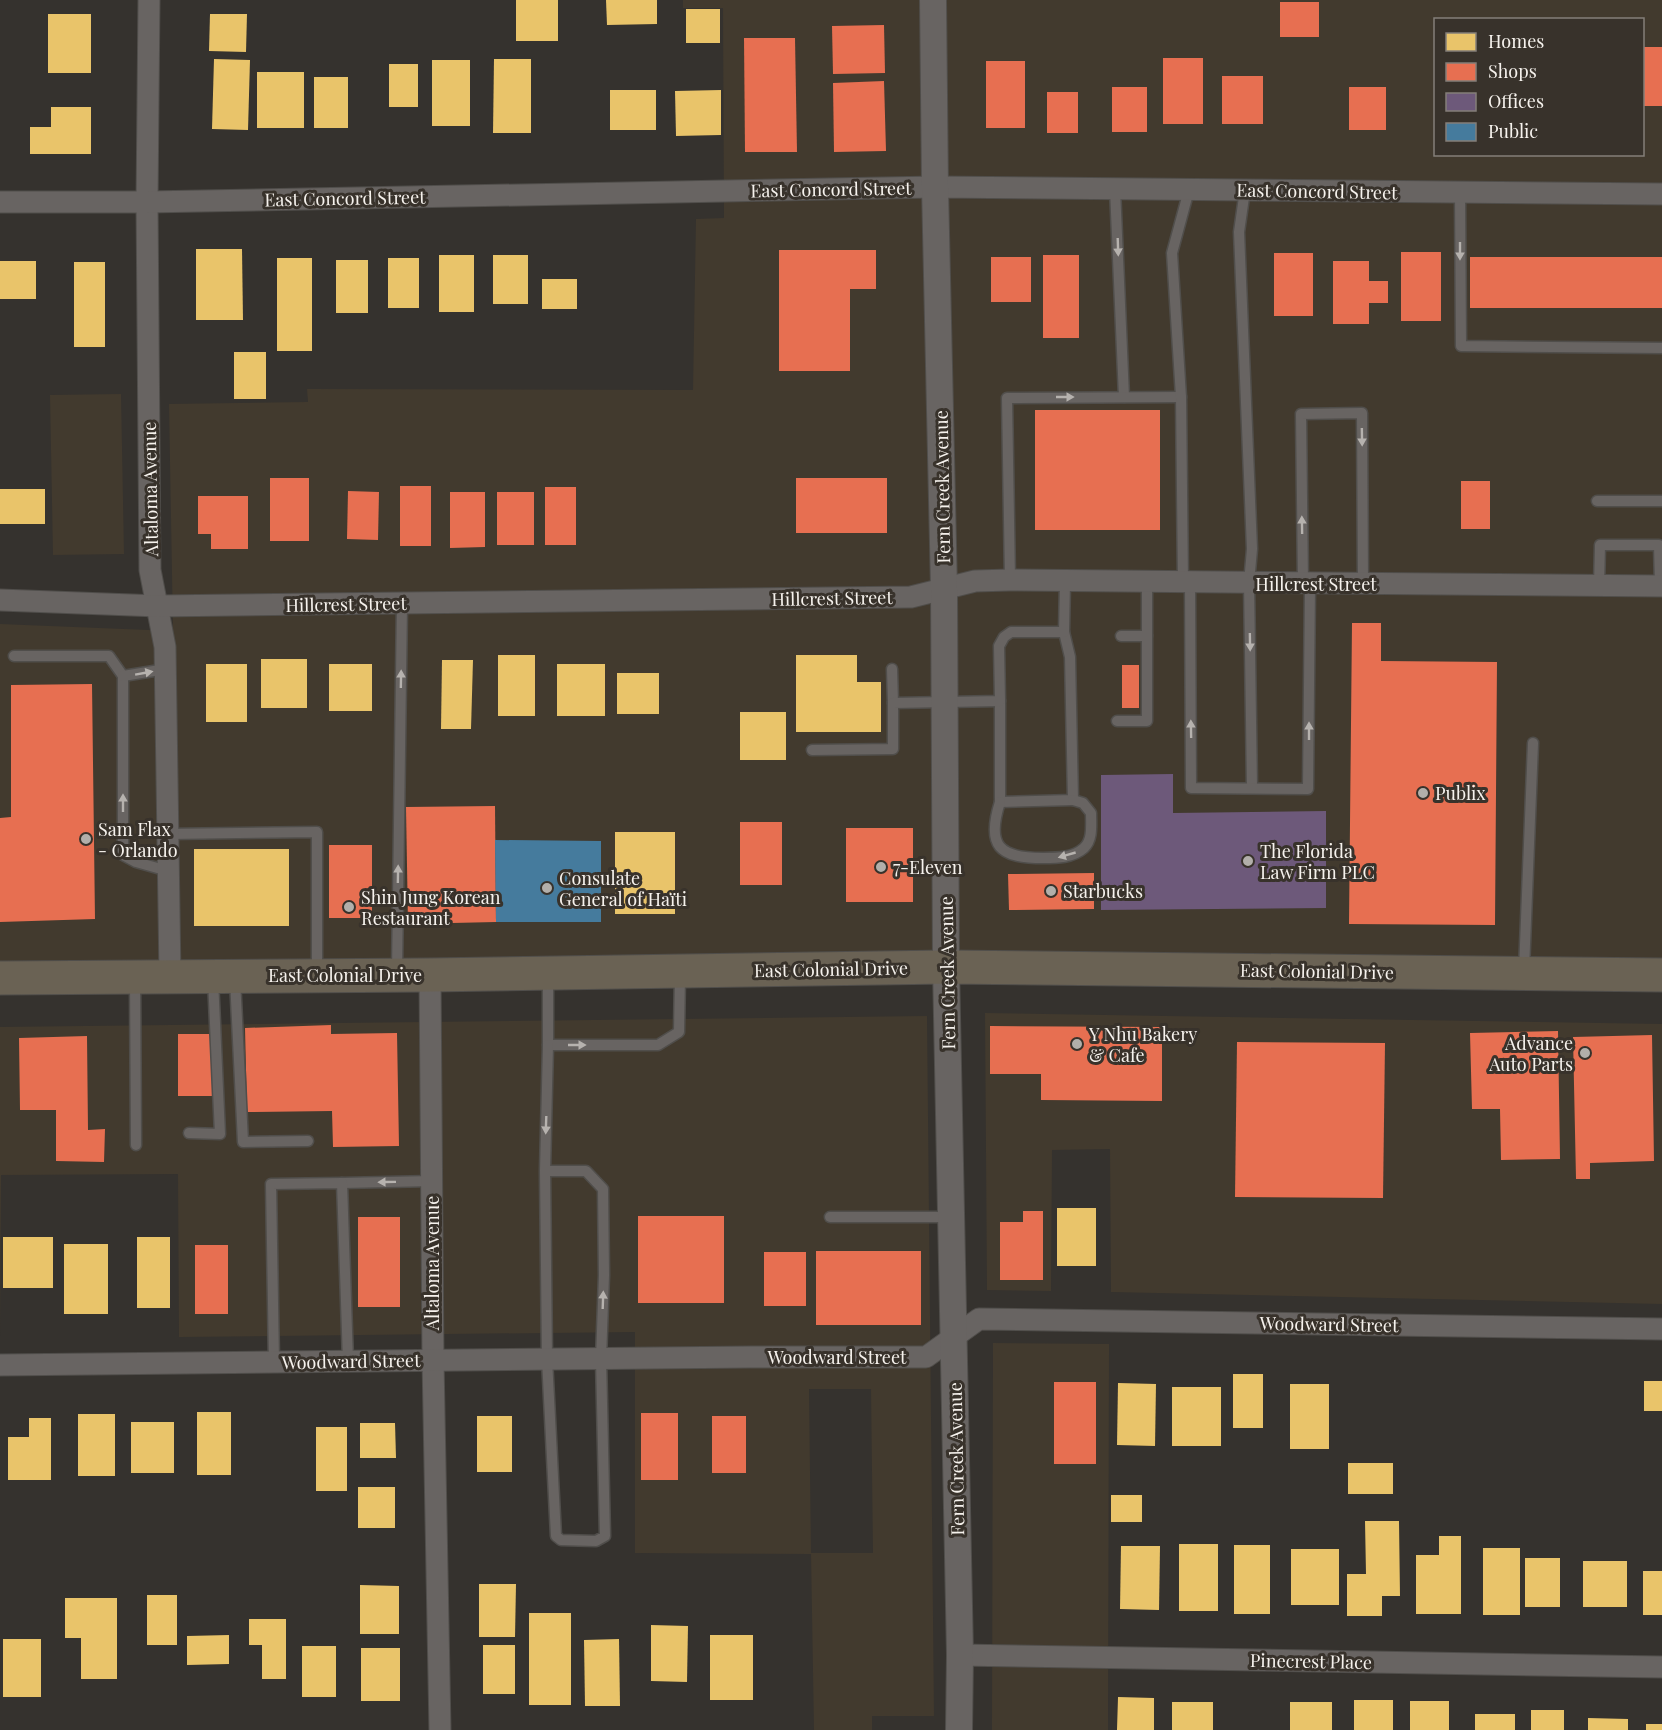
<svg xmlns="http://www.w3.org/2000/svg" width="1662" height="1730" font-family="'Playfair Display',serif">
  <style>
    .built { fill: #423a2e; fill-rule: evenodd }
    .homes { fill: #e9c46a }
    .shops { fill: #e76f51 }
    .offices { fill: #6d597a }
    .public { fill: #457b9d }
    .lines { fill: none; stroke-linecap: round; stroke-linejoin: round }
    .service-casing { stroke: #504e4b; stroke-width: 13 }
    .minor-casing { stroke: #504e4b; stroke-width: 23 }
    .tertiary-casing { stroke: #504e4b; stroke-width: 28 }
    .trunk-casing { stroke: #504e4b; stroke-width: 35 }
    .service { stroke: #686462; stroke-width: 10 }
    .minor { stroke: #686462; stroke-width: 21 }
    .tertiary { stroke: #686462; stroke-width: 26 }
    .trunk { stroke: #6a6254; stroke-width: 33 }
    .oneway { fill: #b6b2ae }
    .poi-dot { fill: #b2afaa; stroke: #38322b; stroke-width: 2 }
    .labels { text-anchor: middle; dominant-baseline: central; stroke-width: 6; stroke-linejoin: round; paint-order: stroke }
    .street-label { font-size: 18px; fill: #f6f2ed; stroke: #38322b }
    .poi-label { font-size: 18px; fill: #f6f2ed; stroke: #38322b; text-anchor: start }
  </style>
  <rect width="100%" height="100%" fill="#35322e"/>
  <g class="built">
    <path d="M683 0H1662V975L0 977V624L173 631 169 404 308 402 307 389 693 390 696 219 724 218 723 8H683ZM1436 20H1642V154H1436Z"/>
    <path d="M121 394 124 554 53 555 50 395Z"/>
    <path d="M985 1013 1662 1024V1304L1111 1292 1110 1149 1052 1150 1051 1291 987 1290Z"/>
    <path d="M927 1016 934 1716H872V1730H814L811 1554 635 1553V1332L179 1337 178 1174 1 1175 0 1338V1027ZM809 1389H871L873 1553H811Z"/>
    <path d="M993 1343 1109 1344 1108 1730H992Z"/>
  </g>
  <g class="homes">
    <rect x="516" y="0" width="42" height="41"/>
    <path d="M606 0H657V24L607 25Z"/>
    <rect x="686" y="9" width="34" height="34"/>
    <rect x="48" y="14" width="43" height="59"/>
    <path d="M210 14H247L246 52 209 51Z"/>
    <path d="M214 59 250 60 248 130 212 129Z"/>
    <path d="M494 59H531V133H493Z"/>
    <rect x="432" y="60" width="38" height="66"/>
    <rect x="389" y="64" width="29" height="43"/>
    <rect x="257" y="72" width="47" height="56"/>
    <rect x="314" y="77" width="34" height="51"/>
    <rect x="610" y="90" width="46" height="40"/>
    <path d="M721 90V135L676 136 675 91Z"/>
    <path d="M51 107H91V154H30V127H51Z"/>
    <path d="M196 249H242L243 320H196Z"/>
    <rect x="439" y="255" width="35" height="57"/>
    <rect x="493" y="255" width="35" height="49"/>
    <rect x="277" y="258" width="35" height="93"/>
    <rect x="388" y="258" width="31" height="50"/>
    <rect x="336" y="260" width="32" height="53"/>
    <rect x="0" y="261" width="36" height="38"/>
    <rect x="74" y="262" width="31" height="85"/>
    <rect x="542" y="279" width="35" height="30"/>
    <rect x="234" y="352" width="32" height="47"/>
    <rect x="0" y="489" width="45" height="35"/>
    <rect x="498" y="655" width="37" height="61"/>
    <path d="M796 655H857V682H881V732H796Z"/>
    <rect x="261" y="659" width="46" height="49"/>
    <path d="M442 660H473L471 729H441Z"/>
    <rect x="206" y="664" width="41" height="58"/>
    <rect x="329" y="664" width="43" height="47"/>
    <rect x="557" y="664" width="48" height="52"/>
    <rect x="617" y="673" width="42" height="41"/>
    <rect x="740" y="712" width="46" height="48"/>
    <rect x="615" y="832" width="60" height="82"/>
    <rect x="194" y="849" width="95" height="77"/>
    <rect x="1057" y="1208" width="39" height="58"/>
    <rect x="3" y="1237" width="50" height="51"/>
    <rect x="137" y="1237" width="33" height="71"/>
    <rect x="64" y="1244" width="44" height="70"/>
    <rect x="1233" y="1374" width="30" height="54"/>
    <rect x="1644" y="1381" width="18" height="30"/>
    <path d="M1118 1383 1156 1384 1155 1446 1117 1445Z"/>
    <rect x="1290" y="1384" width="39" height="65"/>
    <rect x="1172" y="1387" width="49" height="59"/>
    <rect x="197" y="1412" width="34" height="63"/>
    <rect x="78" y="1414" width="37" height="62"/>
    <rect x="477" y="1416" width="35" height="56"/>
    <path d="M29 1418H51V1480H8V1437H29Z"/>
    <rect x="131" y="1422" width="43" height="51"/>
    <path d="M360 1423H395L396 1458H360Z"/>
    <rect x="316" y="1427" width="31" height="64"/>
    <rect x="1348" y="1463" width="45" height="31"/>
    <rect x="358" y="1487" width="37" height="41"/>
    <rect x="1111" y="1495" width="31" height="27"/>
    <path d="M1365 1521H1399L1400 1596H1382V1616H1347V1574H1366Z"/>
    <path d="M1439 1536H1461V1614H1416V1555H1439Z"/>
    <rect x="1179" y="1544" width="39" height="67"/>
    <rect x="1234" y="1545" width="36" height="69"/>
    <path d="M1121 1546H1160L1159 1610 1120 1609Z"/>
    <rect x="1483" y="1548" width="37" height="67"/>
    <rect x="1291" y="1549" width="48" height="56"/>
    <rect x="1525" y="1558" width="35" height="49"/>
    <rect x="1583" y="1561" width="44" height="46"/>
    <rect x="1643" y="1571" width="19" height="44"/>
    <path d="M479 1584H516L515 1637H479Z"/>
    <path d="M360 1585 399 1586V1634H360Z"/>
    <rect x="147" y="1595" width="30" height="50"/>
    <path d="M65 1598H117V1679H81V1638H65Z"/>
    <rect x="529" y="1613" width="42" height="92"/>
    <path d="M249 1619H286V1679H262V1645H249Z"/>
    <path d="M651 1625 688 1626 687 1682 651 1681Z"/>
    <path d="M229 1635V1664L187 1665V1636Z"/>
    <rect x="710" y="1635" width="43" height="65"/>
    <rect x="3" y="1639" width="38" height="58"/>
    <path d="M619 1639 620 1706H585L584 1640Z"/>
    <rect x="483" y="1645" width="32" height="49"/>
    <rect x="302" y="1646" width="34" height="51"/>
    <rect x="361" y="1648" width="39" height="53"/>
    <path d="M1118 1697 1154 1698V1730H1117Z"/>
    <rect x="1354" y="1700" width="39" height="30"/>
    <rect x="1410" y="1701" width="39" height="29"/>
    <rect x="1172" y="1702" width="41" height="28"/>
    <rect x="1290" y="1702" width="42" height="28"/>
    <rect x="1531" y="1710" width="33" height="20"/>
    <rect x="1475" y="1714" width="40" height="16"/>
    <path d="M1588 1718 1628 1719V1730H1588Z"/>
    <rect x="1646" y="1724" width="16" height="6"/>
  </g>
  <g class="shops">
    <rect x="1280" y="2" width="39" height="35"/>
    <path d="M884 25 885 73 833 74 832 26Z"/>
    <path d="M744 38H795L797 152H745Z"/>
    <rect x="1642" y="47" width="20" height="59"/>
    <rect x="1163" y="58" width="40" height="66"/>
    <rect x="986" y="61" width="39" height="67"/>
    <rect x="1222" y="76" width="41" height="48"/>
    <path d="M884 81 886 151 834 152 833 83Z"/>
    <rect x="1112" y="87" width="35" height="45"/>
    <rect x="1349" y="87" width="37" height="43"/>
    <rect x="1047" y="92" width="31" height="41"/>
    <path d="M779 250H876V289H850V371H779Z"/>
    <rect x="1401" y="252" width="40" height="69"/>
    <rect x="1274" y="253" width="39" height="63"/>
    <rect x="1043" y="255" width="36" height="83"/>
    <rect x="991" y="257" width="40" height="45"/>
    <rect x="1470" y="257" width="192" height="51"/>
    <path d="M1333 261H1369V281H1388V303H1369V324H1333Z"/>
    <rect x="1035" y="410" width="125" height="120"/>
    <rect x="270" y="478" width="39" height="63"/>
    <rect x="796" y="478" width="91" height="55"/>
    <rect x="1461" y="481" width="29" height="48"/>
    <rect x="400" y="486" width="31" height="60"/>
    <rect x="545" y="487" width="31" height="58"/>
    <path d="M348 491 379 492 378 540 347 539Z"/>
    <path d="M450 492H485V547L450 548Z"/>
    <rect x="497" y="492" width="37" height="53"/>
    <path d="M198 496H248V549H211V534H198Z"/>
    <path d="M1352 623H1381V661L1497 662 1495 925 1349 924Z"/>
    <rect x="1122" y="665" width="17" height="43"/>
    <path d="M92 684 95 919 0 922V818L11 817V685Z"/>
    <path d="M495 806 496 922 408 924 406 807Z"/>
    <rect x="740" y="822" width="42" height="63"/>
    <rect x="846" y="828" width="67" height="74"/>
    <rect x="329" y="845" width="43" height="73"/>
    <path d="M1094 873V909L1009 910 1008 874Z"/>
    <path d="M331 1025V1034L397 1033 399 1146 333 1147 332 1111 247 1112 245 1028Z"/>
    <path d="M990 1026 1162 1027V1101L1041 1100V1074H990Z"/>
    <path d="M1558 1031 1560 1159 1501 1160 1500 1109H1472L1470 1033Z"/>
    <rect x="178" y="1034" width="36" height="62"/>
    <path d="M1652 1035 1654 1161 1590 1163V1179H1576L1573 1037Z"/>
    <path d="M87 1036 88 1130 105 1129 104 1162 56 1161V1110H20L19 1038Z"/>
    <path d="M1237 1042 1385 1043 1383 1198 1235 1197Z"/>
    <path d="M1023 1211H1043V1280H1000V1222H1023Z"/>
    <rect x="638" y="1216" width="86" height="87"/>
    <rect x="358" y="1217" width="42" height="90"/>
    <rect x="195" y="1245" width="33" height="69"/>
    <rect x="816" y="1251" width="105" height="74"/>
    <rect x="764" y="1252" width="42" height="54"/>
    <rect x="1054" y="1382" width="42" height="82"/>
    <rect x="641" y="1413" width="37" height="67"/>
    <rect x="712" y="1416" width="34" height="57"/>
  </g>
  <path class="offices" d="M1173 774V813L1326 811V908L1101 910V775Z"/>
  <path class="public" d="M495 840 601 841V922H496Z"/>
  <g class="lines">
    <defs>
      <g id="service">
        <path d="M1115 189 1124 397"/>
        <path d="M1245 190 1239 232 1252 549 1249 583 1252 788"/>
        <path d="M1460 192 1461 346 1662 348"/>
        <path d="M1597 501H1662"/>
        <path d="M1010 580 1007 398 1181 397"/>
        <path d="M1183 583 1181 397 1172 253 1189 190"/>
        <path d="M1190 583 1191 788 1308 789 1310 584"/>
        <path d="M1303 584 1301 414 1362 413 1363 584"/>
        <path d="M1599 586 1600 545H1659L1660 586"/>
        <path d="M1121 636H1147"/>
        <path d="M14 656H109L123 676V855L136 862 168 871"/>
        <path d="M892 669 893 703"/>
        <path d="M123 676 166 669"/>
        <path d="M1000 701V802L1073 800 1070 657 1064 632"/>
        <path d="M1117 721H1147V582"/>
        <path d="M812 750 893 749V703L1000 701 999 646 1004 637 1011 632H1064L1065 581"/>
        <path d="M1000 802C986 846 999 858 1043 858 1057 858 1073 858 1084 848 1093 840 1091 825 1091 813L1083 803 1073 800"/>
        <path d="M168 834 317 832V971"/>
        <path d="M1524 970 1533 743"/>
        <path d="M397 972 402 603"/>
        <path d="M548 977V1045H658L679 1032 680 975"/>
        <path d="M135 979 136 1145"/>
        <path d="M235 979 243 1142 308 1141"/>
        <path d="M189 1133 220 1134 213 979"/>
        <path d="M545 1171H586L603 1189 604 1275 601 1359 605 1536 596 1541 561 1540 556 1536 547 1359 545 1171 548 1045"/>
        <path d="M342 1183 432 1181"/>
        <path d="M830 1217H950"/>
        <path d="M274 1362 271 1184 342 1183 348 1361"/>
      </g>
      <g id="minor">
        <path d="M149 0 147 202 150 570 165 647 170 976"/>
        <path d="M0 202H147L935 187 1662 194"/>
        <path d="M0 600 158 606 911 597 975 581 1010 580 1662 586"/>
        <path d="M430 975 433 1360 440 1730"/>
        <path d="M0 1365 751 1357H926L979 1319 1662 1329"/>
        <path d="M960 1655 1662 1667"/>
      </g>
      <path id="tertiary" d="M933 0 935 187 944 589 946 967 960 1655 959 1730"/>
      <path id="trunk" d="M0 978 430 975 946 967 1662 975"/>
    </defs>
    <use href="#service" class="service-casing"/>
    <use href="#minor" class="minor-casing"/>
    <use href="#tertiary" class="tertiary-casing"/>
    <use href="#trunk" class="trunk-casing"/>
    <use href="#service" class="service"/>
    <use href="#minor" class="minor"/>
    <use href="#tertiary" class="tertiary"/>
    <use href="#trunk" class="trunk"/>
  </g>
  <defs><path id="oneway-solid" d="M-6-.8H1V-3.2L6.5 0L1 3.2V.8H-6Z" transform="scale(1.5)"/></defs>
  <g class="oneway">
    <use href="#oneway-solid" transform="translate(1118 247) rotate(88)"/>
    <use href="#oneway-solid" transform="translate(1460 251) rotate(90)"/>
    <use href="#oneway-solid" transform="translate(1065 397)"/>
    <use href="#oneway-solid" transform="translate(1362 437) rotate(89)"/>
    <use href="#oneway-solid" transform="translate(1302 525) rotate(-91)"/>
    <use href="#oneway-solid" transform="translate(1250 642) rotate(89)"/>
    <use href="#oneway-solid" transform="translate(144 673) rotate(-10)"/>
    <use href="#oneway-solid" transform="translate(401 679) rotate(-89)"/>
    <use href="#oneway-solid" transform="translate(1191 729) rotate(-91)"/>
    <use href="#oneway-solid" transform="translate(1309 731) rotate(-90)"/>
    <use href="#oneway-solid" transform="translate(123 803) rotate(-90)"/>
    <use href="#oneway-solid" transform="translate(1067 855) rotate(164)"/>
    <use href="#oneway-solid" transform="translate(398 874) rotate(-89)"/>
    <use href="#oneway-solid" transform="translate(577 1045)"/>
    <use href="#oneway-solid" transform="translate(546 1125) rotate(92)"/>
    <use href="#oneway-solid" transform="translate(387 1182) rotate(179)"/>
    <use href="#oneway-solid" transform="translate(603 1300) rotate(-88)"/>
  </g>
  <g class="poi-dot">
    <circle cx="1423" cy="793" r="6"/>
    <circle cx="86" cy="839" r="6"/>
    <circle cx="1248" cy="861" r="6"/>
    <circle cx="881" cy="867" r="6"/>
    <circle cx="547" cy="888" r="6"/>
    <circle cx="1051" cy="891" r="6"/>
    <circle cx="349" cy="907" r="6"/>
    <circle cx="1077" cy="1044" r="6"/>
    <circle cx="1585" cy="1053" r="6"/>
  </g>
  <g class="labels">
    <g class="street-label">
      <text transform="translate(831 189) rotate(-1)">East Concord Street</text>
      <text transform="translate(1317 191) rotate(1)">East Concord Street</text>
      <text transform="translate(345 198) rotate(-1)">East Concord Street</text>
      <text transform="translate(942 487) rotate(-91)">Fern Creek Avenue</text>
      <text transform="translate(150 489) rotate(-91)">Altaloma Avenue</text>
      <text x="1316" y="584">Hillcrest Street</text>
      <text transform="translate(832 598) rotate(-1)">Hillcrest Street</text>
      <text transform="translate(346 604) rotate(-1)">Hillcrest Street</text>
      <text transform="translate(831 969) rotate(-1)">East Colonial Drive</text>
      <text transform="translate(1317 971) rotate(1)">East Colonial Drive</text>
      <text transform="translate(947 973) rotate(-91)">Fern Creek Avenue</text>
      <text x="345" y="975">East Colonial Drive</text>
      <text transform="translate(432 1263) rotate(-90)">Altaloma Avenue</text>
      <text transform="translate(1329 1324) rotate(1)">Woodward Street</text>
      <text x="837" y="1357">Woodward Street</text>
      <text transform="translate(351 1361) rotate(-1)">Woodward Street</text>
      <text transform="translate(956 1459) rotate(-91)">Fern Creek Avenue</text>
      <text transform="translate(1311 1661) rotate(1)">Pinecrest Place</text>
    </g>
    <g class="poi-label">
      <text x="1435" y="793">Publix</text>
      <text x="98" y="829">Sam Flax<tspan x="98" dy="21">- Orlando</tspan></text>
      <text x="1260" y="851">The Florida<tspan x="1260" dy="21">Law Firm PLC</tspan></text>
      <text x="893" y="867">7-Eleven</text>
      <text x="559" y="878">Consulate<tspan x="559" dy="21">General of Haïti</tspan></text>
      <text x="1063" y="891">Starbucks</text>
      <text x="361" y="897">Shin Jung Korean<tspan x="361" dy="21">Restaurant</tspan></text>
      <text x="1089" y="1034">Y Nhu Bakery<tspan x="1089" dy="21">&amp; Cafe</tspan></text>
      <text x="1573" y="1043" text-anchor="end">Advance<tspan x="1573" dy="21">Auto Parts</tspan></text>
    </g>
  </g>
  <rect x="1434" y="18" width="210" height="138" fill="#38322b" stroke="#847f79" stroke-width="1.5"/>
  <rect x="1446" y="33" width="30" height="18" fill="#e9c46a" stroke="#847f79" stroke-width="1.5"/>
  <text x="1488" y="48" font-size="18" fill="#f6f2ed">Homes</text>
  <rect x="1446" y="63" width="30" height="18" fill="#e76f51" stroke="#847f79" stroke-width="1.5"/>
  <text x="1488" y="78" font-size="18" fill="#f6f2ed">Shops</text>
  <rect x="1446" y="93" width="30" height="18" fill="#6d597a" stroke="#847f79" stroke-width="1.5"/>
  <text x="1488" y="108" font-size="18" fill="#f6f2ed">Offices</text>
  <rect x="1446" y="123" width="30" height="18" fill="#457b9d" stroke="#847f79" stroke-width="1.5"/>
  <text x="1488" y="138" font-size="18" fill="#f6f2ed">Public</text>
</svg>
